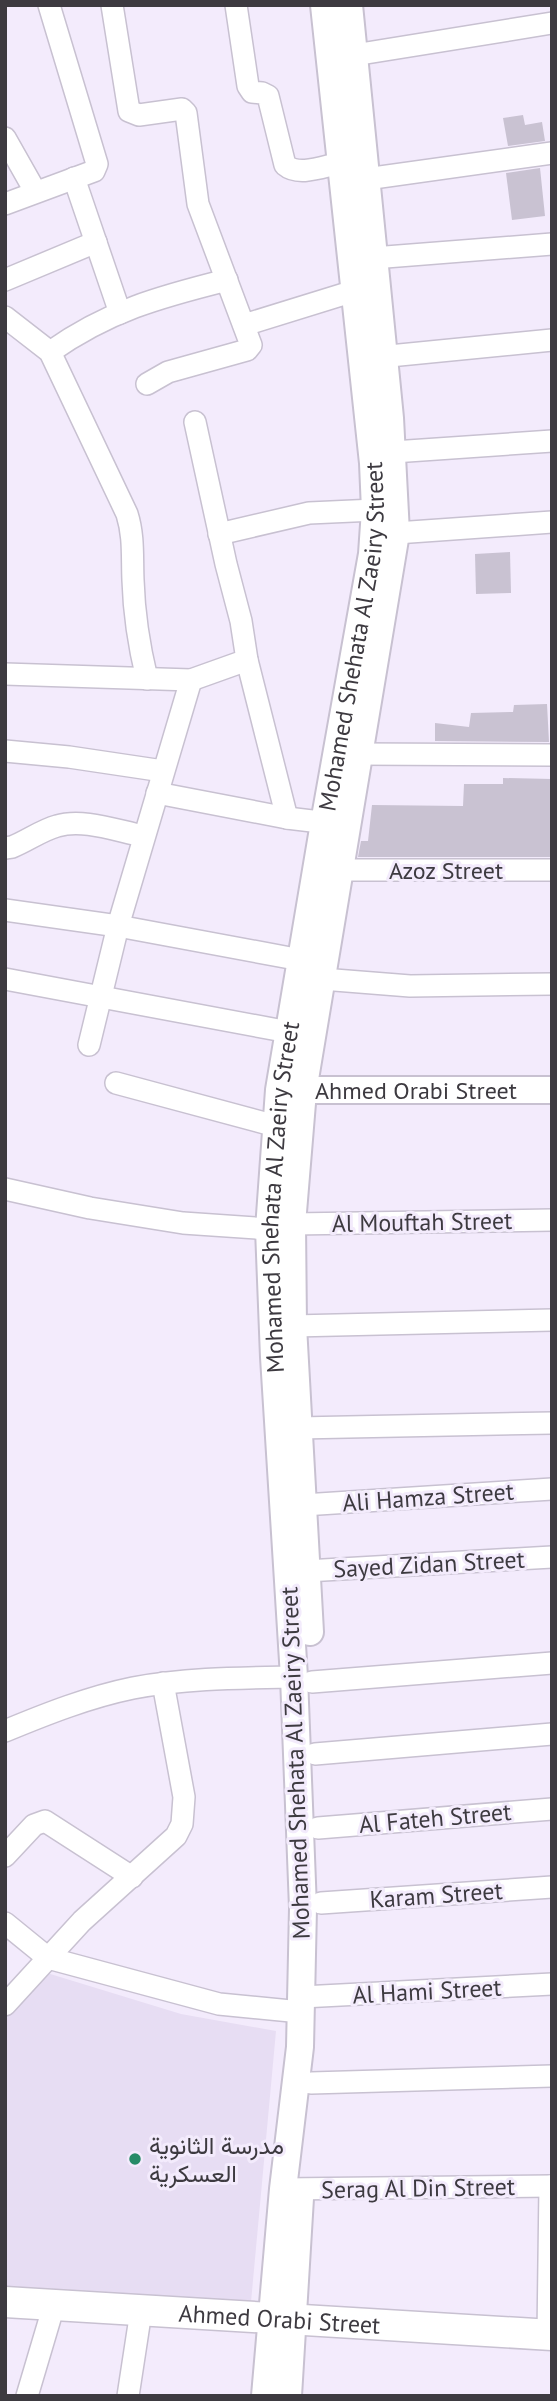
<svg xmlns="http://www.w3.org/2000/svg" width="557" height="2401" font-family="'PT Sans',Vazirmatn,sans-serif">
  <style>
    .built { fill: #e7ddf3 }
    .building { fill: #c9c2d2 }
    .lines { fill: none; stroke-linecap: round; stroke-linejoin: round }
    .minor-casing { stroke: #c8c1d1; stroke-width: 24 }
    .tertiary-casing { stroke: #c8c1d1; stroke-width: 30 }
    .secondary-casing { stroke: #c8c1d1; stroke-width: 33 }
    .minor { stroke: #fff; stroke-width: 21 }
    .tertiary { stroke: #fff; stroke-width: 26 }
    .secondary { stroke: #fff; stroke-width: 30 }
    .poi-dot { fill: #268b67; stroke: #f3ebfc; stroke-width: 2.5 }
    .labels { text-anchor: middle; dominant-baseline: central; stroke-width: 6; stroke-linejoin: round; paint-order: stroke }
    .street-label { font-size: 24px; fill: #3d3a40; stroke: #f3ebfc }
    .poi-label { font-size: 24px; fill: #3d3a40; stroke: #f3ebfc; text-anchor: start }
  </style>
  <rect width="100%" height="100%" fill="#f3ebfc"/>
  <path class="built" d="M47 1973 181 2014 276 2031 251 2302 5 2288V2020Z"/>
  <g class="building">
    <path d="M523 115 525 125 542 122 545 141 508 146 503 118Z"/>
    <path d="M540 168 545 216 512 220 506 173Z"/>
    <path d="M510 552 511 593 476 594 475 554Z"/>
    <path d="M547 704 549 742 435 741V723L469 727 471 713 513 712 514 705Z"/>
    <path d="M503 778 552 779V857H358L361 841H368L372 805 463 806 464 784H503Z"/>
  </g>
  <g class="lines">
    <defs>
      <g id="minor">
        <path d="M112 5 129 111 139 115 182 109 186 113 198 204 251 345 247 350 168 372 147 384"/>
        <path d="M236 5 248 86 252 92 262 93 268 96 285 165C299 177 324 166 341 163"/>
        <path d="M354 55 552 23"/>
        <path d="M5 138 35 191"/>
        <path d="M74 178 120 313"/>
        <path d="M366 179 552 153"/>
        <path d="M5 204 94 171 97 164 49 5"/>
        <path d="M373 258 552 244"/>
        <path d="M5 280 96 242"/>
        <path d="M5 317 50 352 127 514C134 536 132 557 133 580 134 614 139 646 147 679"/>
        <path d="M244 325 354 291"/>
        <path d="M50 352C108 311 159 297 227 280"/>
        <path d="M369 358 552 340"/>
        <path d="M393 452 552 441"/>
        <path d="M396 533 552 522"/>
        <path d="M219 534 309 513 375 510"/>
        <path d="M247 660 287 818"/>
        <path d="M5 674 191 680 247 660 241 621 226 564 195 422"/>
        <path d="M5 751 69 757 163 771"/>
        <path d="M358 754 552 755"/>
        <path d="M157 793 287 818 337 824"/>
        <path d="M5 848 12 847C27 841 42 830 57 826 83 818 117 831 144 836"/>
        <path d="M340 870H552"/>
        <path d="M5 910 118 926 301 960"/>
        <path d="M5 979 289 1032"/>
        <path d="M322 979 410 986 552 984"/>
        <path d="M89 1045 118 926 191 680"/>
        <path d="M116 1083 276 1126"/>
        <path d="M5 1189 90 1208 183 1223 269 1229"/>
        <path d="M292 1224 552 1220"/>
        <path d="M293 1326 552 1320"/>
        <path d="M298 1428 552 1423"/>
        <path d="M303 1505 552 1489"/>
        <path d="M306 1571 552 1557"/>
        <path d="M312 1682 552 1663"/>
        <path d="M5 1731C46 1714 89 1697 133 1688 186 1678 241 1678 294 1677"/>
        <path d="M315 1754 552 1734"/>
        <path d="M318 1828 552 1809"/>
        <path d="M5 1856 34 1825 45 1821 132 1877"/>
        <path d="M321 1903 552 1887"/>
        <path d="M5 1923 48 1958 219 2004 301 2012"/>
        <path d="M302 1997 552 1984"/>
        <path d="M5 2005 82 1921 176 1836 182 1824 184 1797 163 1683"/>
        <path d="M311 2083 552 2076"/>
        <path d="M283 2189 552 2186"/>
        <path d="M548 2335 550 2186"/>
        <path d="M27 2396 54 2305"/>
        <path d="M128 2396 141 2311"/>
      </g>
      <g id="tertiary">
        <path id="s1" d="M288 1090H552"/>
        <path d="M310 1632 293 1326 292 1224 303 1091 396 533 390 418 349 5"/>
        <path id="s2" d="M265 2396 283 2189 300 2047 303 1908 294 1677 274 1357 269 1229 279 1090 324 823 372 554 375 510 373 463 324 5"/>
        <path d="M288 2396 300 2198"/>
      </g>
      <g id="secondary">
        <path id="s3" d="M5 2302 552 2335"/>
      </g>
    </defs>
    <use href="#minor" class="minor-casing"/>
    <use href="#tertiary" class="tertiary-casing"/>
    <use href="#secondary" class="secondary-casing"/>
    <use href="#minor" class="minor"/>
    <use href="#tertiary" class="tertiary"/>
    <use href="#secondary" class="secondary"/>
  </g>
  <circle class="poi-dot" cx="135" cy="2159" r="7"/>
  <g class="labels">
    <g class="street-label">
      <text stroke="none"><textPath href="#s2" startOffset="1769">Mohamed Shehata Al Zaeiry Street</textPath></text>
      <text x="446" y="870">Azoz Street</text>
      <text stroke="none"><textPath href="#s1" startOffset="128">Ahmed Orabi Street</textPath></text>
      <text stroke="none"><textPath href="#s2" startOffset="1202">Mohamed Shehata Al Zaeiry Street</textPath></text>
      <text transform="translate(422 1222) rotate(-1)">Al Mouftah Street</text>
      <text transform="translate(428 1497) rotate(-4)">Ali Hamza Street</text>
      <text transform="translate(429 1564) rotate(-3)">Sayed Zidan Street</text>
      <text transform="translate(295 1763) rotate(-92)">Mohamed Shehata Al Zaeiry Street</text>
      <text transform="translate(435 1818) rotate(-5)">Al Fateh Street</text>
      <text transform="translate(436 1895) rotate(-4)">Karam Street</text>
      <text transform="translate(427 1991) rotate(-3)">Al Hami Street</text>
      <text transform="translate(418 2188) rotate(-1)">Serag Al Din Street</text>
      <text stroke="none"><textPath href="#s3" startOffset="275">Ahmed Orabi Street</textPath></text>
    </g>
    <g class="poi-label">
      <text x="149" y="2145">مدرسة الثانوية<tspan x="149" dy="28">العسكرية</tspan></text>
    </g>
  </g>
  <rect width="557" height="2401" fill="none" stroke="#3d3a40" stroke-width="14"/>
</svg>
